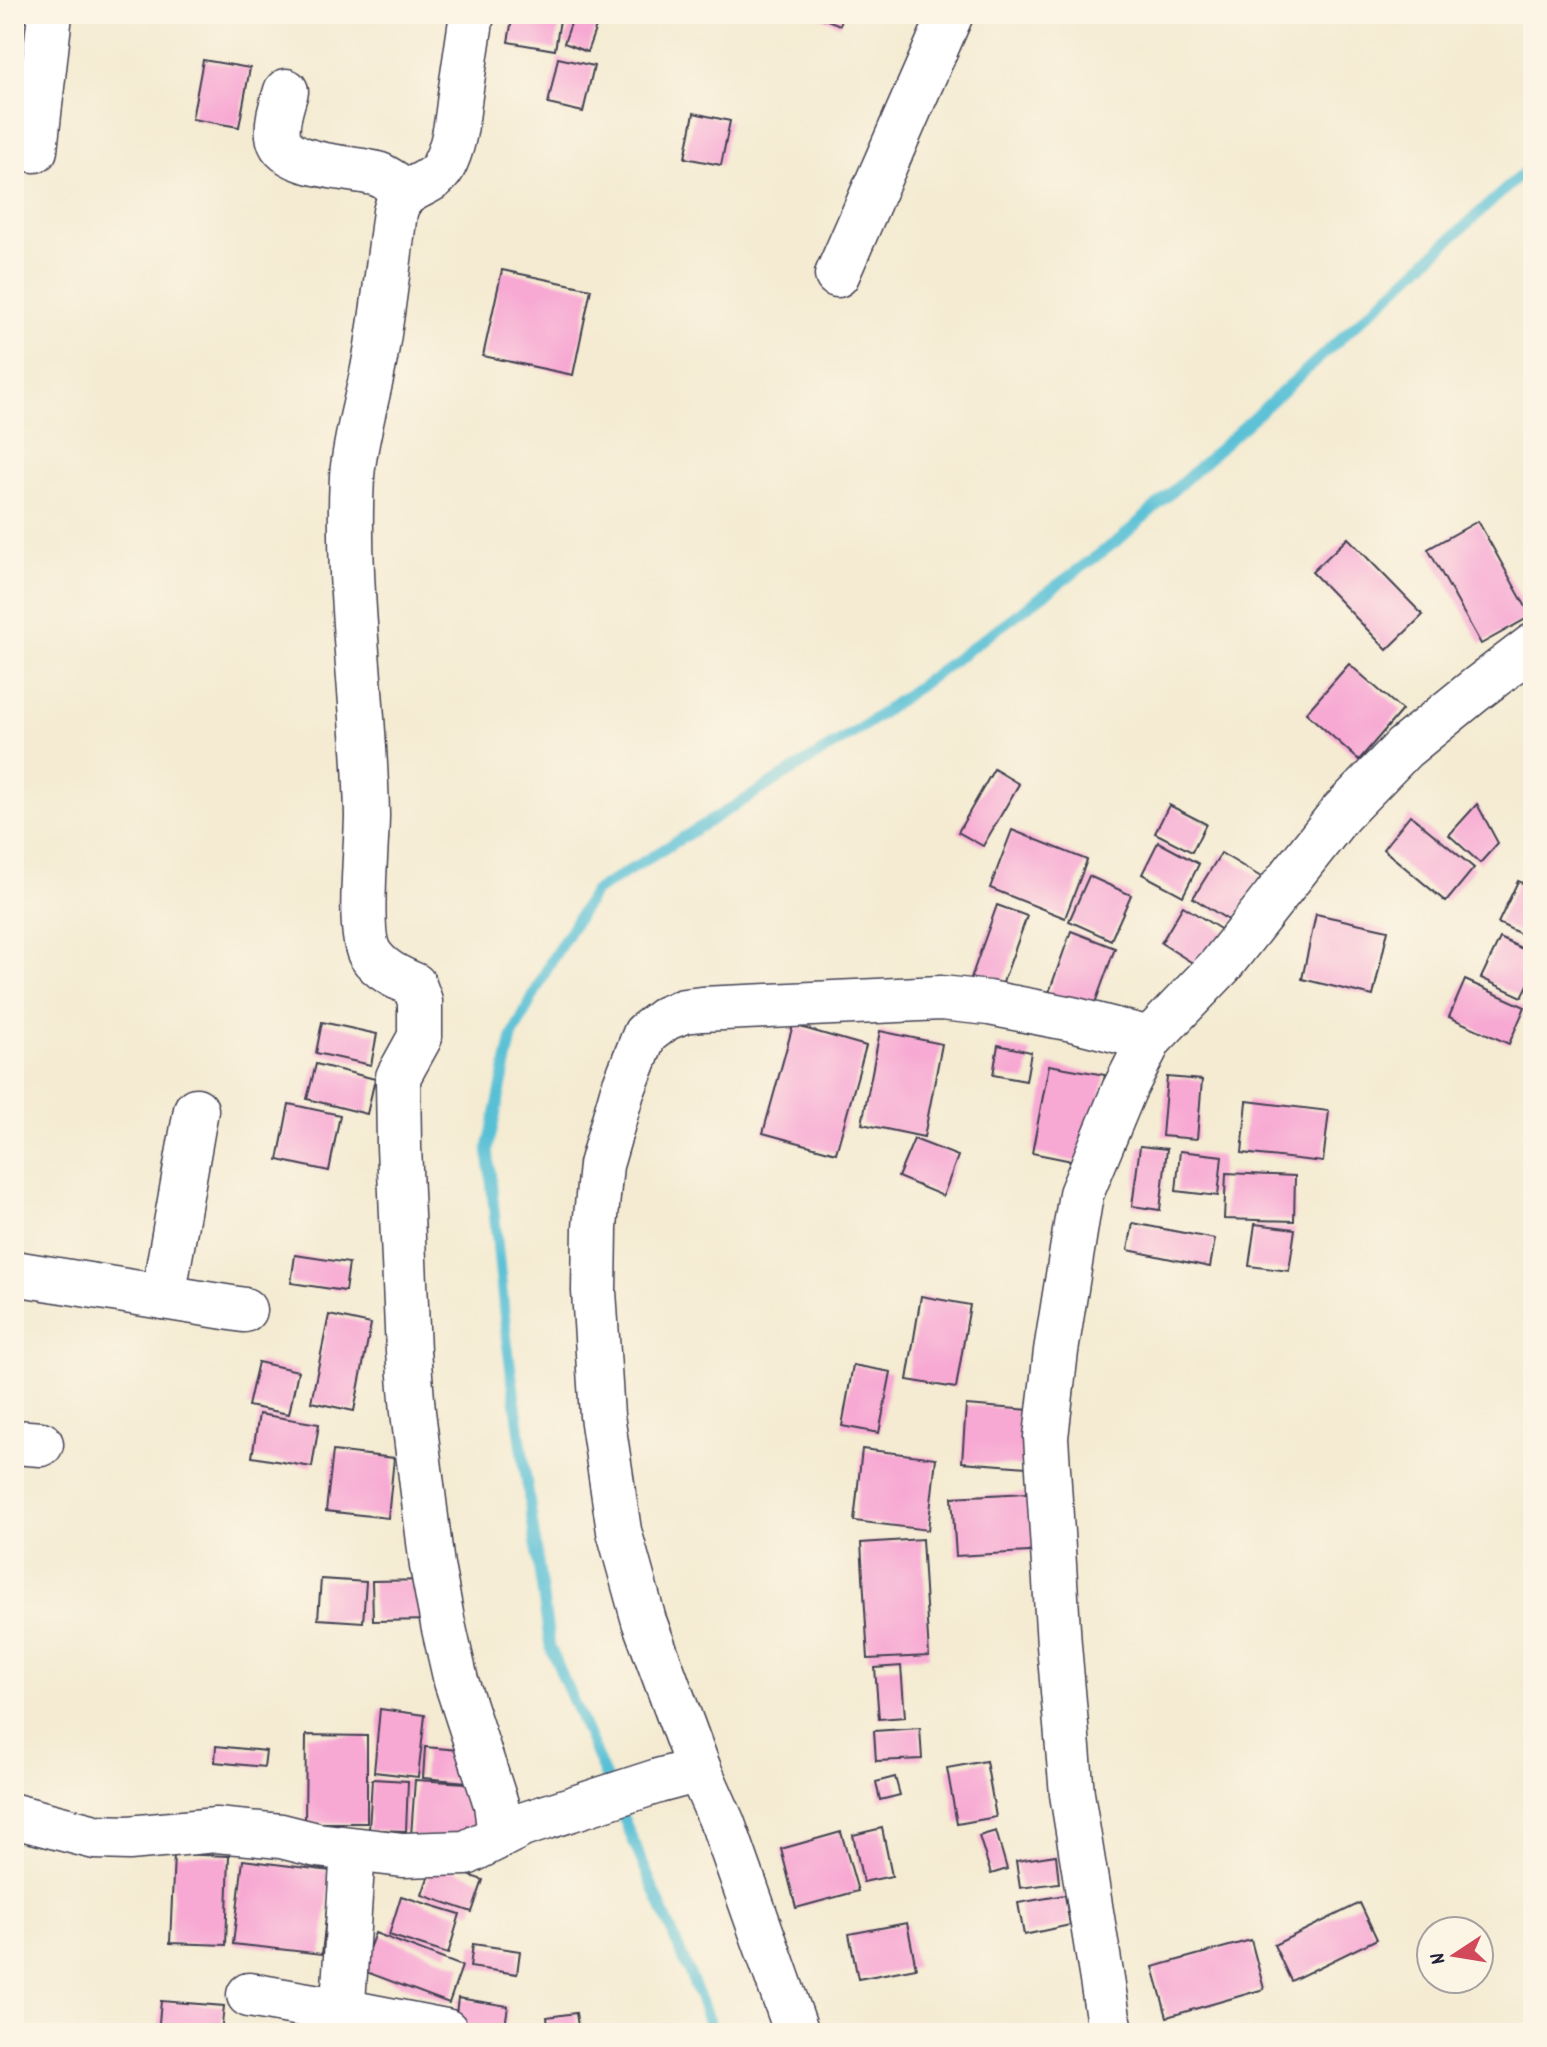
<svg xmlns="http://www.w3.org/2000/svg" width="1547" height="2047" font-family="Dekko,sans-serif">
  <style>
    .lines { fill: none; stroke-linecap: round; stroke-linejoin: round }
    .stream { stroke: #58c0d5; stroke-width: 11 }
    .building { fill: #f7a8d3 }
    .minor-casing { stroke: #424052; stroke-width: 47 }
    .minor { stroke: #fff; stroke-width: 44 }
  </style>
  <rect width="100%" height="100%" fill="#fcf5e5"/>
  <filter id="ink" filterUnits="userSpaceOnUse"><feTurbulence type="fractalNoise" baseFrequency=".0125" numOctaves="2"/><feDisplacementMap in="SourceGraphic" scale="16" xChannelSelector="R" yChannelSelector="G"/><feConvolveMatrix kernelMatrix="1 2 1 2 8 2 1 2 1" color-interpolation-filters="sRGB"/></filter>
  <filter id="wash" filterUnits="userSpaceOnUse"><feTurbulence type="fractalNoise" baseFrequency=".006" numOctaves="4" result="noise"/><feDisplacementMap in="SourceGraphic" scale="32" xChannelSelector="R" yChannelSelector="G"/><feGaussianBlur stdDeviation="1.8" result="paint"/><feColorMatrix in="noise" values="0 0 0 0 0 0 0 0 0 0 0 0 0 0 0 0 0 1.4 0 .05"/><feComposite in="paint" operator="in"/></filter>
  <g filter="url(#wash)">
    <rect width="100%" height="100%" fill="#f4ebd2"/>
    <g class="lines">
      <g class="stream">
        <path d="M610 1787 550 1647 507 1342 488 1149 512 1037 551 961 594 892 860 729 1120 539 1533 164"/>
        <path d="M617 1803 700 1998 713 2033"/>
      </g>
    </g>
    <g id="blocks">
      <g class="building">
        <path d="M513 14H561L555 50 508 42Z"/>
        <path d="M812 14H844L840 25Z"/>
        <path d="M574 15 597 24 587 52 564 43Z"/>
        <path d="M558 58 594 66 583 112 548 104Z"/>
        <path d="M203 60 250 68 239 127 192 119Z"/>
        <path d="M694 113 730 121 721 165 685 158Z"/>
        <path d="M502 270 591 289 573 375 483 356Z"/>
        <path d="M1478 521 1531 616 1481 644 1428 549Z"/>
        <path d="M1348 538 1423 615 1387 650 1312 572Z"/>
        <path d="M1349 664 1402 710 1359 760 1306 713Z"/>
        <path d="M994 769 1019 784 983 846 958 832Z"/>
        <path d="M1477 804 1498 843 1480 863 1449 835Z"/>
        <path d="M1169 805 1206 824 1192 852 1155 833Z"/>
        <path d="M1410 815 1474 868 1446 902 1383 849Z"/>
        <path d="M1012 830 1087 860 1065 918 990 888Z"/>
        <path d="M1158 842 1199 864 1183 896 1142 874Z"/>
        <path d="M1221 853 1261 877 1233 923 1193 898Z"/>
        <path d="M1089 876 1131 895 1111 940 1069 921Z"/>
        <path d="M1518 881 1533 888V940L1498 923Z"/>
        <path d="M997 905 1027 916 1001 988 971 978Z"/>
        <path d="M1183 906 1230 935 1207 972 1161 943Z"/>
        <path d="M1316 914 1388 930 1373 996 1302 979Z"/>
        <path d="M1071 931 1115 948 1091 1014 1047 998Z"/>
        <path d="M1500 938 1533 954V975L1522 997 1481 978Z"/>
        <path d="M1465 980 1525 1007 1509 1044 1449 1017Z"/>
        <path d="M322 1022 377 1034 371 1065 316 1053Z"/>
        <path d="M793 1025 866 1046 836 1153 763 1133Z"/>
        <path d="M880 1031 942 1044 924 1137 862 1124Z"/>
        <path d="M998 1045 1031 1052 1026 1081 993 1075Z"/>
        <path d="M316 1064 375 1079 367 1114 307 1099Z"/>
        <path d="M1049 1065 1105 1075 1087 1164 1032 1153Z"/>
        <path d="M1167 1077 1202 1080 1197 1139 1162 1136Z"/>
        <path d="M1247 1101 1329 1111 1323 1162 1242 1153Z"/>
        <path d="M289 1104 340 1115 329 1171 278 1160Z"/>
        <path d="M914 1139 958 1156 943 1196 898 1177Z"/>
        <path d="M1140 1146 1167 1149 1160 1210 1132 1206Z"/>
        <path d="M1180 1151 1222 1156 1218 1196 1176 1191Z"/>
        <path d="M1226 1173 1295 1176 1294 1221 1224 1219Z"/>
        <path d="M1133 1223 1215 1239 1210 1267 1128 1250Z"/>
        <path d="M1255 1224 1295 1229 1289 1271 1249 1266Z"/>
        <path d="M295 1255 349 1263 345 1291 291 1283Z"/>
        <path d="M921 1296 970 1305 956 1388 907 1380Z"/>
        <path d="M329 1315 371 1324 354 1411 311 1402Z"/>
        <path d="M258 1362 298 1371 289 1414 248 1406Z"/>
        <path d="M853 1365 891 1372 879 1433 842 1426Z"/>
        <path d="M966 1405 1044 1411 1040 1468 962 1462Z"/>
        <path d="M259 1414 319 1424 312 1467 252 1457Z"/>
        <path d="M862 1449 936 1458 928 1530 854 1521Z"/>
        <path d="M333 1451 394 1458 388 1518 326 1511Z"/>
        <path d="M1044 1492 1047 1551 956 1556 952 1497Z"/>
        <path d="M922 1539 929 1656 868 1659 861 1543Z"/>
        <path d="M321 1579 366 1582 363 1622 318 1619Z"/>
        <path d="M433 1580 434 1620 373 1621 372 1581Z"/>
        <path d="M901 1666 905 1717 879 1719 875 1668Z"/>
        <path d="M380 1709 425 1715 418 1777 374 1772Z"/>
        <path d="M920 1728 922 1759 876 1761 874 1731Z"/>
        <path d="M306 1735 367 1736V1823H305Z"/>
        <path d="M216 1746 266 1751 264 1767 215 1762Z"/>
        <path d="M425 1747 470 1751 467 1782 423 1778Z"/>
        <path d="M986 1761 996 1817 957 1824 947 1768Z"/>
        <path d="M895 1777 900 1795 880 1800 876 1782Z"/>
        <path d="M372 1779 408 1781 406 1831 369 1830Z"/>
        <path d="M415 1780 484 1784 481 1827 468 1826V1839L411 1836Z"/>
        <path d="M882 1828 892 1876 863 1882 853 1835Z"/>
        <path d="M996 1831 1007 1869 991 1874 979 1836Z"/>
        <path d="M841 1832 858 1891 796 1908 781 1849Z"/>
        <path d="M174 1854 229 1856 226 1945 170 1943Z"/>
        <path d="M1056 1855 1059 1883 1020 1888 1016 1861Z"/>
        <path d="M243 1860 331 1871 322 1954 233 1944Z"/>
        <path d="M433 1863 483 1880 472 1912 422 1895Z"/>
        <path d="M1065 1895 1070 1925 1024 1935 1018 1903Z"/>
        <path d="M401 1896 460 1914 448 1954 389 1935Z"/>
        <path d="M1360 1903 1377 1939 1291 1981 1274 1945Z"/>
        <path d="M907 1923 916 1968 858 1979 849 1934Z"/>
        <path d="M375 1933 462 1966 449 2003 361 1970Z"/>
        <path d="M1251 1940 1264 1989 1167 2017 1153 1967Z"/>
        <path d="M473 1944 520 1951 517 1974 470 1967Z"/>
        <path d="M458 1998 508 2006 504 2033H475L454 2030Z"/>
        <path d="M161 2001 224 2006 221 2033H158Z"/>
        <path d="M576 2013 579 2033H549L547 2017Z"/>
      </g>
    </g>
  </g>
  <g filter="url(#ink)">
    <use href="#blocks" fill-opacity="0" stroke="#424052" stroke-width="2"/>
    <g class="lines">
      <defs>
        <g id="minor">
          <path d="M286 91C282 105 276 121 278 135 281 169 356 166 380 175 389 179 398 186 407 192"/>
          <path d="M14 147 35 150 50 14"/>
          <path d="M837 275 951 14"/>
          <path d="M14 1273 244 1310"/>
          <path d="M163 1297 196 1110"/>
          <path d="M14 1442 41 1444"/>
          <path d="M14 1816 95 1837 129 1838 216 1830 281 1836 317 1845 403 1855 466 1853 500 1836 496 1804 456 1681 443 1624 432 1566 413 1412 408 1351 399 1147 398 1077 420 1037V1001L414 985C398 978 380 970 370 954 357 932 367 845 367 815 365 702 346 590 352 476 355 440 366 404 373 369 383 317 388 265 395 212 402 183 430 189 443 167 455 145 457 119 460 95 464 68 468 41 472 14"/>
          <path d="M500 1836 522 1825 658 1781 699 1770"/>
          <path d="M249 1995 342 2011 446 2031"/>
          <path d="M341 2033 353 1850"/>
          <path d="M797 2033 723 1824 699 1770 644 1621 619 1531 602 1416 594 1291 595 1227 601 1165 622 1092 645 1034 666 1018 684 1011 702 1009 941 998 989 1003 1072 1019 1150 1039"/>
          <path d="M1112 2033 1108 2017 1072 1794 1059 1645 1046 1437 1056 1351 1081 1194 1124 1090 1150 1039 1221 965 1340 814 1404 748 1474 691 1533 646"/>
        </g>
      </defs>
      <use href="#minor" class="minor-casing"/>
      <use href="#minor" class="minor"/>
    </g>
  </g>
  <rect width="1547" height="2047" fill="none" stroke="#fcf5e5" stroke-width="48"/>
  <g transform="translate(1455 1955) rotate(258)"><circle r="38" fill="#fcf5e5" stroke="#a5a1a1" stroke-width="2"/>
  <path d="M0-6L14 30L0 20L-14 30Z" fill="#d1495b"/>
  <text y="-12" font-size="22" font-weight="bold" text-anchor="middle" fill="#22223b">N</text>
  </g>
</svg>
